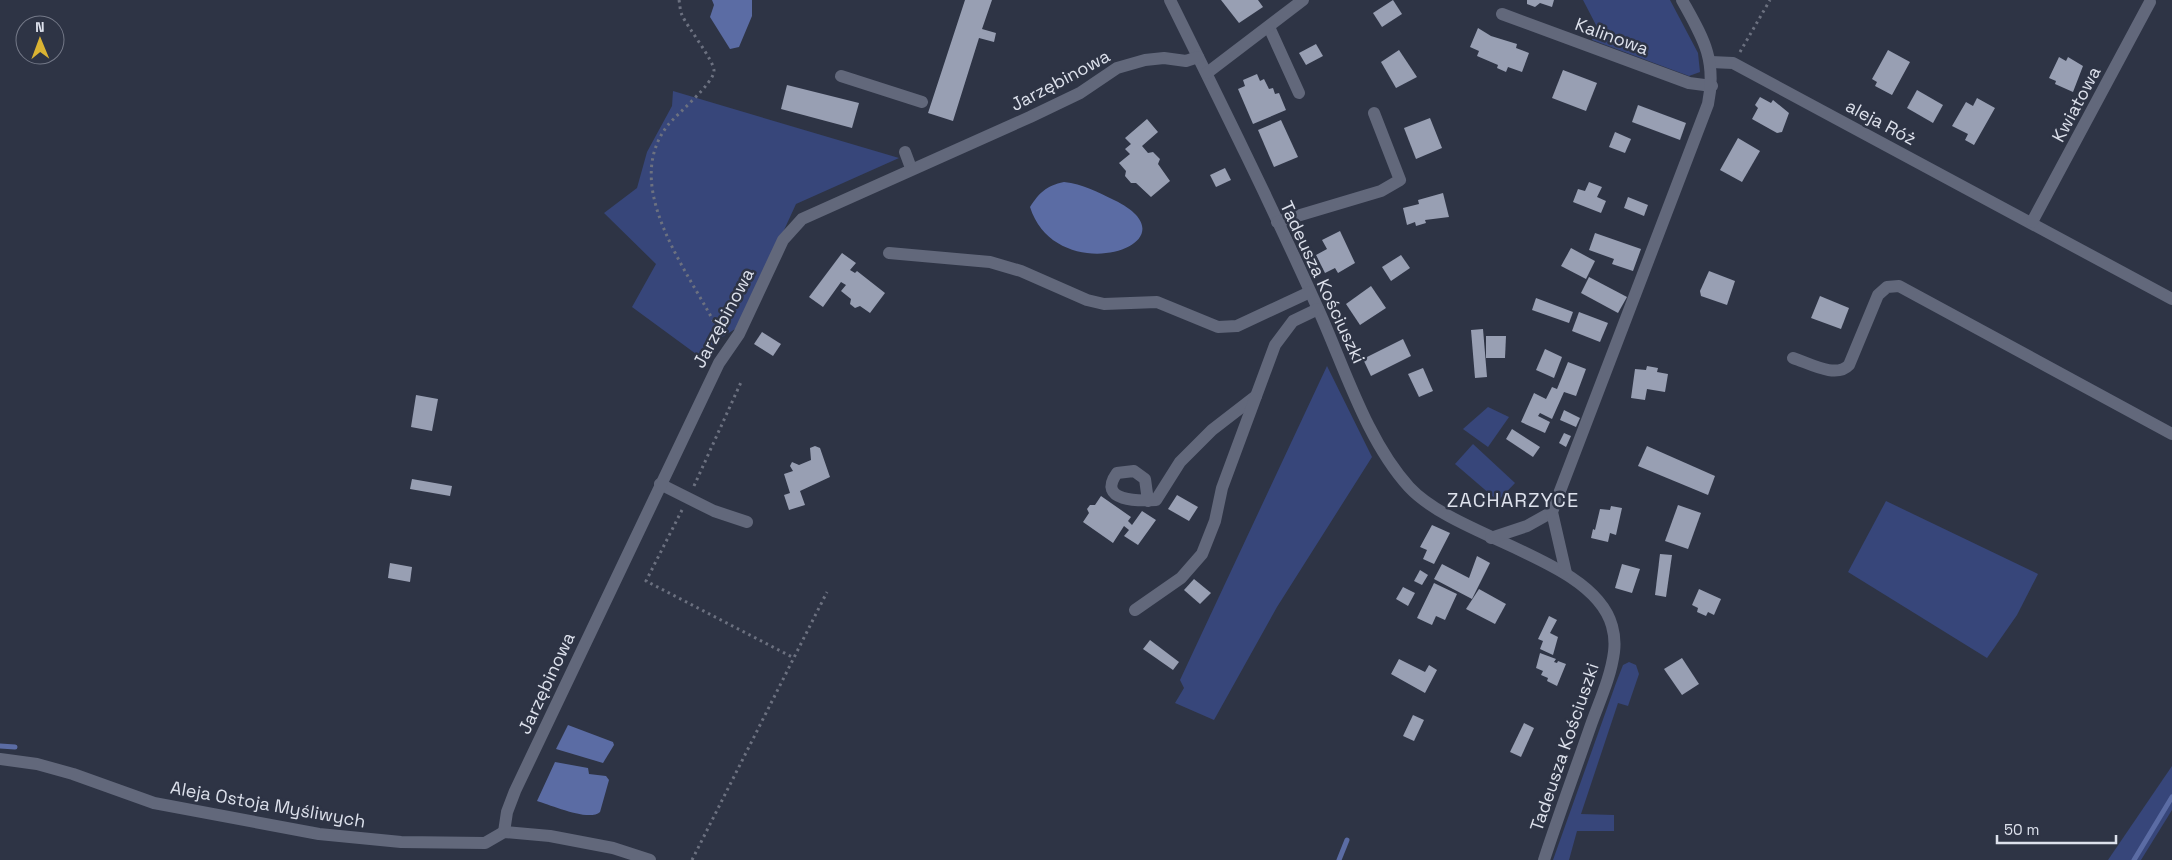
<svg xmlns="http://www.w3.org/2000/svg" width="2172" height="860" font-family="'Space Grotesk',sans-serif">
  <style>
    .green { fill: #37467a }
    .water { fill: #5b6ca4 }
    .lines { fill: none; stroke-linecap: round; stroke-linejoin: round }
    .stream { stroke: #5b6ca4; stroke-width: 5 }
    .building { fill: #989fb3 }
    .path { stroke: #6c7180; stroke-width: 3; stroke-dasharray: 2.5 4; stroke-linecap: butt }
    .minor { stroke: #62687b; stroke-width: 12 }
    .labels { text-anchor: middle; dominant-baseline: central; stroke-width: 5; stroke-linejoin: round; paint-order: stroke }
    .street-label { font-size: 18px; fill: #dde1ec; stroke: #2e3445 }
    .quarter-label { font-size: 20px; letter-spacing: 1px; fill: #dde1ec; stroke: #2e3445 }
  </style>
  <rect width="100%" height="100%" fill="#2e3445"/>
  <g class="green">
    <path d="M1583 0H1670L1698 53 1700 72 1689 76 1592 40 1596 25Z"/>
    <path d="M673 91 899 158 796 204 740 326 719 339 707 362 632 307 656 264 604 213 637 188 647 152 672 106Z"/>
    <path d="M1327 366 1372 457 1277 607 1214 720 1175 703 1184 688 1180 680Z"/>
    <path d="M1488 407 1509 417 1488 447 1463 429Z"/>
    <path d="M1473 444 1515 483 1498 501 1455 464Z"/>
    <path d="M1886 501 2038 574 2017 615 1987 658 1848 572Z"/>
    <path d="M1629 662 1636 665 1639 674 1628 706 1618 703 1581 814 1614 815V831H1577L1569 860H1553L1616 683 1623 665Z"/>
    <path d="M2172 766V810L2141 860H2108Z"/>
  </g>
  <g class="water">
    <path d="M712 0H752V16L739 47 730 49 710 17 714 5Z"/>
    <path d="M1064 182C1083 184 1097 192 1114 200 1203 243 1057 292 1030 207 1040 192 1046 186 1064 182Z"/>
    <path d="M568 725 613 742 614 745 603 763 556 749Z"/>
    <path d="M555 762 588 768 589 774 606 776 609 780 600 812C589 822 551 805 537 801Z"/>
  </g>
  <g class="lines">
    <g class="stream">
      <path d="M0 746 15 747"/>
      <path d="M1339 860 1347 840"/>
      <path d="M2134 860 2172 797"/>
    </g>
  </g>
  <g class="building">
    <path d="M965 0H992L982 29 996 33 994 42 979 38 953 121 928 113Z"/>
    <path d="M1221 0H1258L1263 7 1239 23Z"/>
    <path d="M1393 0 1402 14 1382 27 1373 13Z"/>
    <path d="M1527 0H1554L1552 7 1540 3 1535 7 1527 4Z"/>
    <path d="M1478 28 1491 36 1517 44 1516 48 1529 53 1522 72 1508 67 1506 72 1497 68 1498 65 1477 56 1479 51 1470 47Z"/>
    <path d="M1316 44 1323 56 1306 65 1299 53Z"/>
    <path d="M1399 50 1417 77 1396 88 1381 62Z"/>
    <path d="M1888 50 1910 62 1892 95 1875 86 1877 82 1872 79Z"/>
    <path d="M2059 57 2066 61 2068 57 2083 66 2073 92 2055 84 2056 81 2049 78Z"/>
    <path d="M1563 70 1597 83 1586 111 1552 98Z"/>
    <path d="M1257 74 1260 81 1264 79 1269 89 1273 88 1275 94 1279 93 1286 110 1253 124 1238 89 1245 86 1243 80Z"/>
    <path d="M787 85 859 103 852 128 781 109Z"/>
    <path d="M1917 90 1943 105 1933 123 1907 108Z"/>
    <path d="M1760 97 1771 103 1773 100 1789 113 1782 132 1777 133 1752 119 1758 108 1755 105Z"/>
    <path d="M1977 98 1995 108 1974 145 1965 140 1968 134 1952 126 1966 102 1973 106Z"/>
    <path d="M1638 105 1686 123 1680 140 1632 122Z"/>
    <path d="M1430 118 1442 148 1416 159 1404 128Z"/>
    <path d="M1147 119 1158 132 1142 146 1148 153 1153 152 1160 159 1158 164 1170 181 1151 197 1136 183H1131L1125 176 1126 171 1119 163 1130 154 1125 149 1131 144 1125 138Z"/>
    <path d="M1281 120 1298 157 1274 167 1258 130Z"/>
    <path d="M1615 132 1631 139 1625 153 1609 147Z"/>
    <path d="M1738 138 1760 151 1742 182 1720 170Z"/>
    <path d="M1225 168 1231 180 1216 187 1210 175Z"/>
    <path d="M1589 182 1602 187 1597 197 1606 201 1601 213 1573 202 1578 189 1585 191Z"/>
    <path d="M1443 193 1449 217 1425 220 1426 223 1416 226 1415 222 1407 225 1403 208 1419 204 1418 200Z"/>
    <path d="M1628 197 1648 205 1644 216 1624 208Z"/>
    <path d="M1340 231 1355 263 1338 273 1335 268 1325 273 1316 255 1327 249 1322 240Z"/>
    <path d="M1595 233 1641 249 1633 271 1612 264 1614 259 1589 250Z"/>
    <path d="M1571 248 1595 261 1586 279 1561 266Z"/>
    <path d="M842 253 856 263 850 270 855 273 857 271 885 293 870 313 860 306 855 308 850 304 851 299 841 291 846 285 841 282 823 307 809 297Z"/>
    <path d="M1401 255 1410 268 1391 281 1382 267Z"/>
    <path d="M1709 271 1735 281 1727 305 1701 296 1700 291Z"/>
    <path d="M1589 277 1627 297 1618 313 1581 293Z"/>
    <path d="M1371 286 1386 308 1360 325 1346 304Z"/>
    <path d="M1820 296 1849 308 1841 329 1811 318Z"/>
    <path d="M1536 298 1573 312 1569 323 1532 310Z"/>
    <path d="M1579 312 1608 323 1600 342 1572 331Z"/>
    <path d="M1483 329 1487 377 1475 378 1471 330Z"/>
    <path d="M762 332 781 344 773 356 754 344Z"/>
    <path d="M1486 336H1506L1505 358H1486Z"/>
    <path d="M1403 339 1411 356 1371 376 1363 359Z"/>
    <path d="M1545 349 1562 357 1554 378 1536 370Z"/>
    <path d="M1568 362 1586 369 1576 396 1564 392 1552 419 1540 413 1538 416 1550 422 1545 433 1521 422 1534 393 1546 399 1552 387 1557 389Z"/>
    <path d="M1647 366 1658 368 1657 372 1668 374 1665 392 1647 389 1645 400 1631 398 1635 369 1646 370Z"/>
    <path d="M1423 368 1433 391 1419 397 1408 374Z"/>
    <path d="M416 395 438 399 432 431 411 427Z"/>
    <path d="M1564 410 1580 418 1576 427 1560 420Z"/>
    <path d="M1512 429 1540 447 1533 457 1506 439Z"/>
    <path d="M1564 433 1571 436 1566 447 1559 443Z"/>
    <path d="M815 446 820 448 830 477 800 491 805 505 789 510 784 495 790 493 784 474 793 471 790 466 792 462 799 465 811 460 810 448Z"/>
    <path d="M1647 446 1715 476 1708 495 1638 466Z"/>
    <path d="M412 479 452 486 450 496 410 489Z"/>
    <path d="M1177 495 1198 507 1189 521 1168 509Z"/>
    <path d="M1101 496 1131 517 1128 521 1132 525 1142 511 1156 520 1138 545 1124 536 1129 530 1124 526 1113 543 1083 522 1089 513 1087 509 1090 505H1095Z"/>
    <path d="M1678 505 1701 513 1688 549 1665 541Z"/>
    <path d="M1611 506 1622 508 1616 535 1610 533 1608 542 1591 538 1593 529 1595 530 1600 509 1610 510Z"/>
    <path d="M1432 525 1450 533 1434 564 1423 559 1427 550 1420 547Z"/>
    <path d="M1660 554 1672 555 1666 597 1655 595Z"/>
    <path d="M1477 556 1490 563 1472 599 1434 579 1442 564 1469 578Z"/>
    <path d="M390 563 412 567 410 582 388 578Z"/>
    <path d="M1622 564 1640 569 1632 593 1615 588Z"/>
    <path d="M1420 570 1428 575 1422 585 1414 581Z"/>
    <path d="M1194 579 1211 593 1200 604 1184 590Z"/>
    <path d="M1434 583 1457 594 1445 620 1436 616 1432 625 1417 618Z"/>
    <path d="M1403 587 1415 593 1408 606 1396 599Z"/>
    <path d="M1479 589 1506 604 1495 624 1466 609Z"/>
    <path d="M1699 589 1721 599 1714 615 1708 612 1706 616 1697 612 1698 608 1692 605Z"/>
    <path d="M1549 616 1557 620 1550 633 1558 637 1553 655 1540 649 1543 641 1538 639Z"/>
    <path d="M1150 640 1179 662 1173 670 1143 649Z"/>
    <path d="M1540 653 1556 659 1554 662 1557 663 1558 661 1566 664 1557 686 1547 681 1548 678 1541 675 1543 671 1536 668Z"/>
    <path d="M1682 658 1699 684 1682 695 1664 669Z"/>
    <path d="M1399 659 1425 672 1429 665 1437 670 1425 693 1391 674Z"/>
    <path d="M1413 715 1424 720 1414 741 1403 736Z"/>
    <path d="M1524 723 1534 728 1521 757 1510 752Z"/>
  </g>
  <g class="lines">
    <g class="path">
      <path d="M679 0C680 5 680 11 682 15 687 27 714 60 714 71 713 84 679 112 668 125 618 189 693 276 721 336"/>
      <path d="M1740 52 1770 0"/>
      <path d="M694 486 742 380"/>
      <path d="M682 510 646 581 794 658"/>
      <path d="M692 860 827 592"/>
    </g>
    <g class="minor">
      <path d="M1170 0C1221 103 1272 206 1319 311 1345 369 1367 441 1409 487 1457 539 1594 559 1612 626 1614 633 1615 644 1614 652 1611 676 1600 700 1592 722 1576 768 1559 814 1544 860"/>
      <path d="M1502 14 1689 83 1712 86"/>
      <path d="M1269 27 1299 93"/>
      <path d="M1711 62 1733 63 2172 299"/>
      <path d="M1207 73 1303 0"/>
      <path d="M841 76 922 102"/>
      <path d="M905 152 911 168"/>
      <path d="M1277 222 1381 191 1400 180 1374 113"/>
      <path d="M2032 222 2150 2"/>
      <path d="M889 253 990 262 1021 271 1087 300 1104 304 1157 302 1218 327 1237 326 1310 292"/>
      <path d="M1793 358C1809 363 1836 379 1849 365L1878 295 1887 287 1899 286 2172 434"/>
      <path d="M660 484 714 511 747 522"/>
      <path d="M1148 501 1145 479 1134 471 1117 473C1096 502 1140 501 1156 500L1180 462 1212 430 1256 396"/>
      <path d="M1491 538 1527 526 1552 512"/>
      <path d="M1566 573 1552 512 1708 104C1717 59 1703 38 1682 0"/>
      <path d="M1135 610 1181 578 1202 554 1215 521 1222 488 1275 345 1293 321 1318 309"/>
      <path d="M0 759 37 764 73 774 154 803 319 834 401 842 485 843 504 832 550 836 613 848 650 860"/>
      <path d="M504 832 507 812 515 791 719 363 739 334 783 240 802 219 1030 117 1080 93 1117 68 1145 60 1164 58 1186 61 1198 57"/>
    </g>
  </g>
  <g class="labels">
    <g class="street-label">
      <text transform="translate(1612 36) rotate(20)">Kalinowa</text>
      <text transform="translate(1060 80) rotate(-28)">Jarzębinowa</text>
      <text transform="translate(2076 104) rotate(-62)">Kwiatowa</text>
      <text transform="translate(1881 122) rotate(28)">aleja Róż</text>
      <text transform="translate(1323 282) rotate(65)">Tadeusza Kościuszki</text>
      <text transform="translate(723 318) rotate(-62)">Jarzębinowa</text>
      <text transform="translate(546 683) rotate(-65)">Jarzębinowa</text>
      <text transform="translate(1564 747) rotate(-71)">Tadeusza Kościuszki</text>
      <text transform="translate(268 804) rotate(10)">Aleja Ostoja Myśliwych</text>
    </g>
    <g class="quarter-label">
      <text x="1513" y="500">ZACHARZYCE</text>
    </g>
  </g>
  <g transform="translate(40 40) rotate(359)"><circle r="24" fill="#2e3445" stroke="#747988"/>
  <path d="M0-4L9 19L0 12L-9 19Z" fill="#dab333"/>
  <text y="-8" font-size="14" font-weight="bold" text-anchor="middle" fill="#dde1ec">N</text>
  </g>
  <path d="M1997 835v8h119v-8" fill="none" stroke="#dde1ec" stroke-width="2.5"/>
  <text x="2004" y="835" font-size="15" fill="#dde1ec" stroke="#2e3445" stroke-width="4" paint-order="stroke">50 m</text>
</svg>
